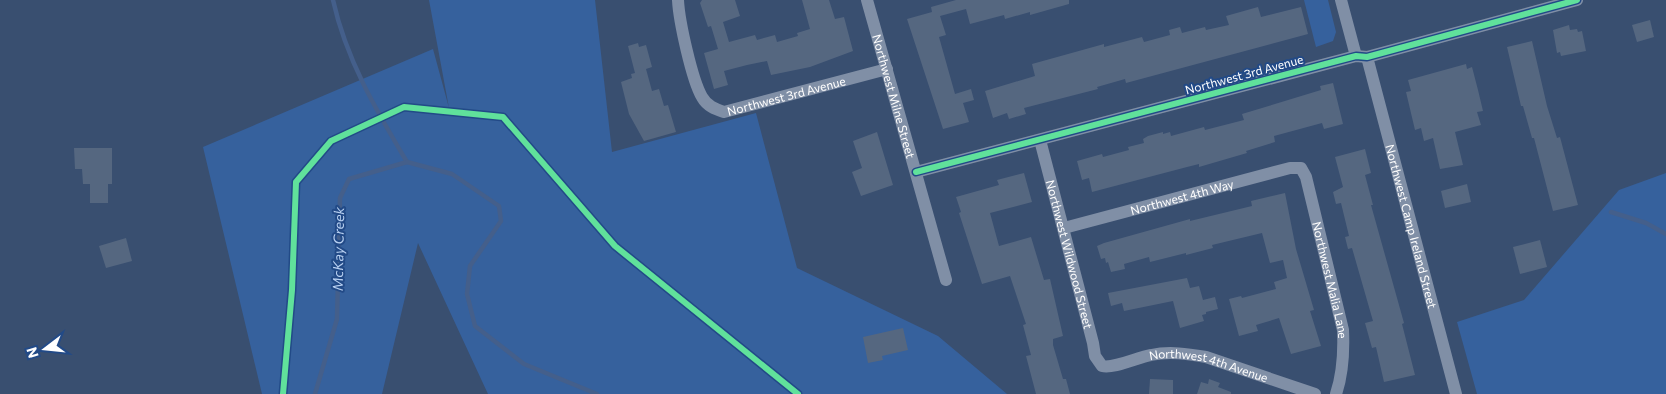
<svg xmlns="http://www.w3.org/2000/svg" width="1666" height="394" font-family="Commissioner,sans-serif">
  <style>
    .green { fill: #36619d }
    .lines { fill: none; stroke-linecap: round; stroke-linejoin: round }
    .stream { stroke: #445f8b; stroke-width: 4.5 }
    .building { fill: #556780 }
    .minor { stroke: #808fa6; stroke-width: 12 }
    .cycleway-casing { stroke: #224a87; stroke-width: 9 }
    .cycleway { stroke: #60e19b; stroke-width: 6 }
    .labels { text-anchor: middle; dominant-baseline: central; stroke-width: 4; stroke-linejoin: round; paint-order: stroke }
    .street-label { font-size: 12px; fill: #fff; stroke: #224a87 }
    .water-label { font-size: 14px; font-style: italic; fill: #b8d0f1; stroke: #224a87 }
  </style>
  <rect width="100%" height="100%" fill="#394f70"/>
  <g class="green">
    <path d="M429 0H595L612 152 756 113 797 268 938 336 1007 394H488L418 243 382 394H262L203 147 433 49 449 108Z"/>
    <path d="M1304 0H1328L1336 32 1333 41 1316 47Z"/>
    <path d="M1666 173V394H1477L1457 322 1524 300 1619 190Z"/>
  </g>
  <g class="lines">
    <g class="stream">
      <path d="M333 0C346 59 376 110 407 162"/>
      <path d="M1611 212 1646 223 1666 234"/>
      <path d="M315 394 337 319 340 198 349 179 407 162 452 174 499 206 501 221 470 266 467 294 475 326 524 364 597 394"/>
    </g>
  </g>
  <g class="building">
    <path d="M702 0H735L740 16 723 22 729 42 755 35 757 40 775 35 777 42 798 36 797 33 810 29 802 0H829L835 19 844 17 853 51 810 67 771 75 767 61 747 65 724 71 728 85 714 89 704 53 718 49 711 26 708 27 700 3Z"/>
    <path d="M956 0H1069V4L1030 15V12L1005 19 1004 15 970 24 966 9 940 16 946 35 939 37 955 94 971 89 974 100 963 103 969 122 943 129 907 19 932 12 931 7Z"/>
    <path d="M1258 7 1261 17 1301 7 1308 34 1126 83 1125 79 1097 87 1098 89 1024 108 1026 114 1009 119 1007 113 993 118 985 91 1035 76 1032 64 1104 44V47L1142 37 1144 42 1170 35 1169 30 1180 27 1182 33 1205 27 1206 30 1229 25 1226 16Z"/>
    <path d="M1650 20 1654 37 1637 42 1632 25Z"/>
    <path d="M1569 25 1570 30 1577 29 1578 32 1582 31 1586 51 1561 56 1560 52 1557 53 1553 30Z"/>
    <path d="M1532 41 1547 106 1557 138 1560 137 1578 205 1553 211 1534 138H1532L1523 106H1521L1507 47Z"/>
    <path d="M638 43 639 47 646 45 652 67 646 69 652 91 659 89 664 106 668 105 676 132 644 141 629 114 621 82 632 78 631 74 635 73 628 46Z"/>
    <path d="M1466 64 1467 69 1472 67 1478 90 1483 111 1477 112 1481 125 1455 132 1463 165 1440 169 1433 138 1424 141 1421 128 1415 130 1406 92 1411 91 1408 80Z"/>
    <path d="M1333 83 1343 124 1324 129 1322 123 1274 136 1275 142 1246 151 1247 153 1199 167V164L1187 167 1092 192 1089 178 1082 180 1077 161 1102 154 1103 157 1129 150 1128 147 1144 143 1143 139 1148 136 1163 132V134L1170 132 1171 136 1204 127 1205 130 1244 120 1242 114 1321 90 1320 86Z"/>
    <path d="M877 132 893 185 861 196 852 172 862 168 853 141Z"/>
    <path d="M74 148H112V184H108V203H90V184H83L82 169H75Z"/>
    <path d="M1365 149 1371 173 1365 175 1373 205H1371L1404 323 1402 324 1415 375 1384 382 1376 347 1372 348 1365 323 1373 321 1352 248 1348 249 1345 237 1349 236 1341 203 1336 204 1333 192 1343 187 1335 157Z"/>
    <path d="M1024 173 1032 202 990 213 999 246 1031 237 1044 280 1050 279 1063 336 1053 339V345L1063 379H1066L1070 394H1036L1026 356 1031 355 1023 325 1026 324 1010 276 982 284 959 213 961 212 956 197 999 185 997 180Z"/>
    <path d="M1467 184 1471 202 1445 208 1441 191Z"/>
    <path d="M1285 193 1296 249 1314 310 1310 311 1321 346 1291 354 1279 318 1256 325 1258 331 1239 336 1229 299 1241 296 1242 298 1276 289 1274 282 1287 278 1283 260 1270 263 1262 233 1212 245 1213 248 1186 255V253L1150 262 1149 257 1124 264 1125 269 1111 272 1108 262 1106 263 1105 258 1101 259 1097 246 1104 243 1190 219V221L1252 206 1251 201Z"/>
    <path d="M126 238 132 261 106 268 99 246Z"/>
    <path d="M1540 240 1547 267 1520 274 1513 247Z"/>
    <path d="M1187 278 1190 288 1199 286 1203 300 1215 297 1218 309 1206 312V314L1202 315 1204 321 1180 328 1173 301 1124 311 1122 303 1111 306 1108 293Z"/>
    <path d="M903 328 908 350 882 356 883 360 868 363 863 337Z"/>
    <path d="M1150 379 1173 380V394H1149Z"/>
    <path d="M1209 379 1220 383 1218 387 1231 392V394H1197L1201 382 1208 384Z"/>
  </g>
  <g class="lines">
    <g class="minor">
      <path id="s1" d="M678 0C679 21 692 80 702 97 707 106 715 109 724 112L887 69"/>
      <path id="s2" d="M867 0 946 280"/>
      <path d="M1341 0 1356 56"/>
      <path id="s3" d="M1367 57 1456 394"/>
      <path id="s4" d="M1040 140 1093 343 1095 356 1102 366C1114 369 1138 357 1151 355 1170 351 1188 354 1206 357L1315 394"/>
      <path d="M916 172 1356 56 1367 57 1577 0"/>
      <path id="s5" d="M1064 228 1290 168H1301L1306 177 1343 330C1344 352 1343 373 1336 394"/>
    </g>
    <defs>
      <g id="cycleway">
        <path d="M916 172 1356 56 1367 57 1577 0"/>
        <path d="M283 394 292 290 296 182 331 141 404 107 503 117 615 246 798 394"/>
      </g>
    </defs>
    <use href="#cycleway" class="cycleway-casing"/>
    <use href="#cycleway" class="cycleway"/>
  </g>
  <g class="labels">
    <g class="street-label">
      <text transform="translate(1244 74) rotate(-15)">Northwest 3rd Avenue</text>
      <text stroke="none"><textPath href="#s1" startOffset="192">Northwest 3rd Avenue</textPath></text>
      <text stroke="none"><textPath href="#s2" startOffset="100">Northwest Milne Street</textPath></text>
      <text stroke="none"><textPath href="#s5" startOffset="122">Northwest 4th Way</textPath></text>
      <text stroke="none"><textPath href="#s3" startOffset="175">Northwest Camp Ireland Street</textPath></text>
      <text stroke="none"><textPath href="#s4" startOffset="118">Northwest Wildwood Street</textPath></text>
      <text stroke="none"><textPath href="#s5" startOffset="361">Northwest Malia Lane</textPath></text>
      <text stroke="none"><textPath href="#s4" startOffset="345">Northwest 4th Avenue</textPath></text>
    </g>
    <g class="water-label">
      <text transform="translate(338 249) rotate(-89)">McKay Creek</text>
    </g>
  </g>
  <g transform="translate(45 349) rotate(254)" stroke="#224a87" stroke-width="4" paint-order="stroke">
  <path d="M0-4L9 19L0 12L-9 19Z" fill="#ffffff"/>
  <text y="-8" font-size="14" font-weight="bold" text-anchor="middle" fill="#ffffff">N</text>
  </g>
</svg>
